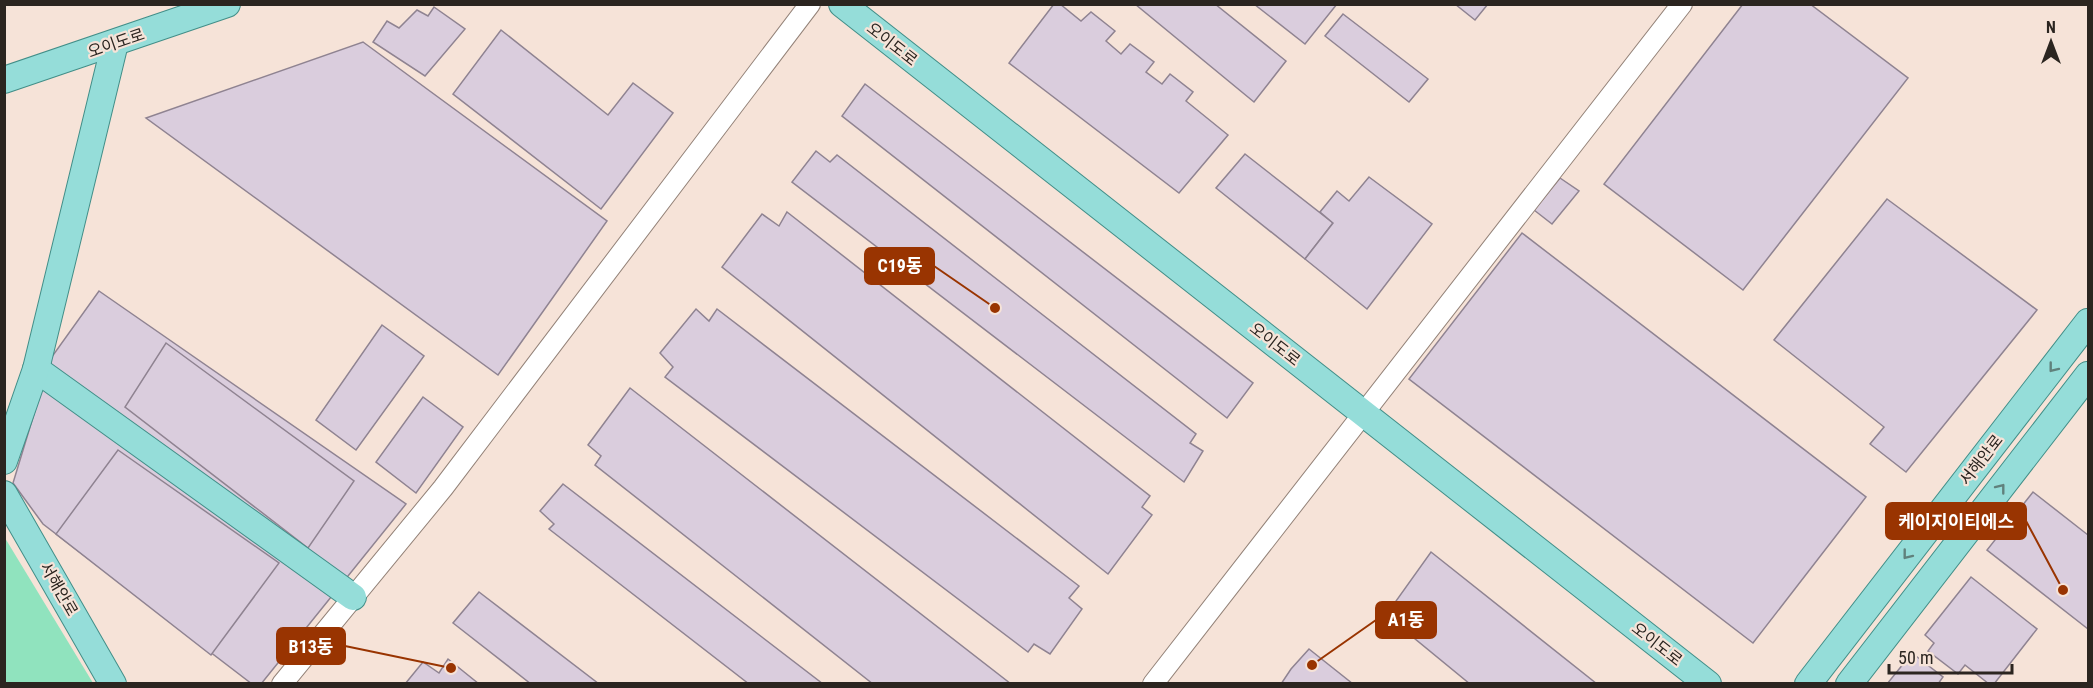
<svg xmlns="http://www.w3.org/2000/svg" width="2093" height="688" font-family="'Roboto Condensed','Noto Sans KR',sans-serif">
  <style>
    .green { fill: #90e3be }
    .building { fill: #dacddd; stroke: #8f8391; stroke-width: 1.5 }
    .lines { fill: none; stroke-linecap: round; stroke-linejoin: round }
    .minor-casing { stroke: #938278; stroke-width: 22 }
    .major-casing { stroke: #428e88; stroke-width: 28 }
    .minor { stroke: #fff; stroke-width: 20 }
    .major { stroke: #95ddd9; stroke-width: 26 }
    .oneway { stroke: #60817c }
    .labels { text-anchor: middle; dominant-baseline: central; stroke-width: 4.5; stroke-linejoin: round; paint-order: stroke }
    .street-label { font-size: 16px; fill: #2b2520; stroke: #f6e3d8 }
    .leader { fill: none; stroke: #993401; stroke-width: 2 }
    .callout-dot { fill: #993401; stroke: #f6e3d8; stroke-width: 2 }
    .callout { fill: #993401; stroke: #993401; stroke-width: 2 }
    .callout-label { font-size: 18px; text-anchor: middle; font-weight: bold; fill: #fff }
  </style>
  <rect width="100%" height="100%" fill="#f6e3d8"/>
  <path class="green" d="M4 538H5L93 683H5Z"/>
  <g class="building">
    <path d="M1054 4H1060L1081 21 1091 12 1115 31 1106 41 1121 54 1130 44 1154 62 1146 72 1162 84 1170 74 1193 92 1186 101 1228 135 1179 193 1009 63Z"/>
    <path d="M1135 4H1215L1286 61 1254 102Z"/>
    <path d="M1254 4H1337L1305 44Z"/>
    <path d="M1455 4H1488L1475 20Z"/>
    <path d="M1743 4H1810L1908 78 1743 290 1604 184Z"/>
    <path d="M434 7 465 29 425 76 373 42 387 21 399 28 417 10 428 16Z"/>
    <path d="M1343 14 1428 79 1409 102 1325 36Z"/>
    <path d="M501 30 608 115 633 83 673 113 601 209 453 94Z"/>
    <path d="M363 42 607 221 498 375 146 118Z"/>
    <path d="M865 84 1253 383 1227 418 842 116Z"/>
    <path d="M816 151 830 162 837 155 1196 434 1190 443 1203 451 1184 482 792 182Z"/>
    <path d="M1245 154 1333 223 1305 259 1216 188Z"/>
    <path d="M1369 177 1432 224 1367 309 1305 259 1333 223 1320 212 1337 191 1349 201Z"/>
    <path d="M1560 178 1579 191 1552 224 1534 210Z"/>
    <path d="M1887 199 2037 310 1906 472 1870 444 1884 427 1774 340Z"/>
    <path d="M787 212 1150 496 1142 507 1152 515 1108 574 722 267 762 214 779 226Z"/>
    <path d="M1522 233 1866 497 1753 643 1409 379Z"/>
    <path d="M99 291 406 504 261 684H252L43 524 13 483 51 358Z"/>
    <path d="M696 309 709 321 717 309 1079 586 1069 598 1082 609 1050 654 1034 644 1028 652 665 377 673 367 660 353Z"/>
    <path d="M382 325 424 356 356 450 316 420Z"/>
    <path d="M166 343 354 481 308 548 125 407Z"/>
    <path d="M630 388 1011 684H873L595 465 601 456 588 445Z"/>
    <path d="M423 397 463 427 416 493 376 462Z"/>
    <path d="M118 450 279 563 211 655 56 534Z"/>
    <path d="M563 484 823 684H749L549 529 554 524 540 511Z"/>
    <path d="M2033 492 2088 535V629L1987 550Z"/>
    <path d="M1431 552 1597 684H1470L1386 615Z"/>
    <path d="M1971 577 2037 629 1994 684H1989L1965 665 1958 674 1928 651 1934 643 1925 635Z"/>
    <path d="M479 592 599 684H531L453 623Z"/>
    <path d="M1309 649 1353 684H1281L1291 669Z"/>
    <path d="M1912 653 1943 677 1938 684H1887Z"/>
    <path d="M448 659 479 684H405L423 662 439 673Z"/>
  </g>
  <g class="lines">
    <defs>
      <g id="minor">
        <path d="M282 684 443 488 810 4"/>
        <path d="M1153 684 1682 4"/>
      </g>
      <g id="major">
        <path d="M842 4 1708 684"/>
        <path d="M4 80 227 4"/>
        <path d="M36 369 353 597"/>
        <path d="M4 461 36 369 115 43"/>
        <path d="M4 494 113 684"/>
        <path d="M1808 684 2088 322"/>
        <path d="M1849 684 2088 375"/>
      </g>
    </defs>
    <use href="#minor" class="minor-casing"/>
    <use href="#major" class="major-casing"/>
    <use href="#minor" class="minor"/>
    <use href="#major" class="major"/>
  </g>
  <defs><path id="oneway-chevron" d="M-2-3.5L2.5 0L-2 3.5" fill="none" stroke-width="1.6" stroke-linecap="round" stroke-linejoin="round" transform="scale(1.5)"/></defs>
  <g class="oneway">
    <use href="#oneway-chevron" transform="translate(2053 368) rotate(128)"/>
    <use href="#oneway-chevron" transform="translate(2001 488) rotate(-52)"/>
    <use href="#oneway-chevron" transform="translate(1907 555) rotate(128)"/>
  </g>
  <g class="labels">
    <g class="street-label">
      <text transform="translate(116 43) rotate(-19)">오이도로</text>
      <text transform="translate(892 44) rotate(38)">오이도로</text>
      <text transform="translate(1275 344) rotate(38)">오이도로</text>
      <text transform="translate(1981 460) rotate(-52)">서해안로</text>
      <text transform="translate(59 589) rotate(60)">서해안로</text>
      <text transform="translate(1657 644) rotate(38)">오이도로</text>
    </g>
  </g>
  <path class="leader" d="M995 308L934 266M2063 590L2026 521M1312 665L1376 620M451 668L345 646"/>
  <g class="callout-dot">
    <circle cx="995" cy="308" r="6"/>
    <circle cx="2063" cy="590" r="6"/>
    <circle cx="1312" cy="665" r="6"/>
    <circle cx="451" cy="668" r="6"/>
  </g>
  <g class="callout">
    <rect x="865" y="248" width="69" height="36" rx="6"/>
    <rect x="1886" y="503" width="140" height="36" rx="6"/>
    <rect x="1376" y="602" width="60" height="36" rx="6"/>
    <rect x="277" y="628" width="68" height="36" rx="6"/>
  </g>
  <g class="callout-label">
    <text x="900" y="272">C19동</text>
    <text x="1956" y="528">케이지이티에스</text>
    <text x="1406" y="626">A1동</text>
    <text x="311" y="653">B13동</text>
  </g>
  <rect width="2093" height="688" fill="none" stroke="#2b2520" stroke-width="12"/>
  <g transform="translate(2051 42)" stroke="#f6e3d8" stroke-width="4.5" paint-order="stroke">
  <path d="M0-4.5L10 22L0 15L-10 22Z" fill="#2b2520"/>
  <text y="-9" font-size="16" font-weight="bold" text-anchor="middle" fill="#2b2520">N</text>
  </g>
  <path d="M1889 664v9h123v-9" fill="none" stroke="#2b2520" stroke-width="3"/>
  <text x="1898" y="664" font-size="18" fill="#2b2520" stroke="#f6e3d8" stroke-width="4.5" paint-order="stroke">50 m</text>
</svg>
